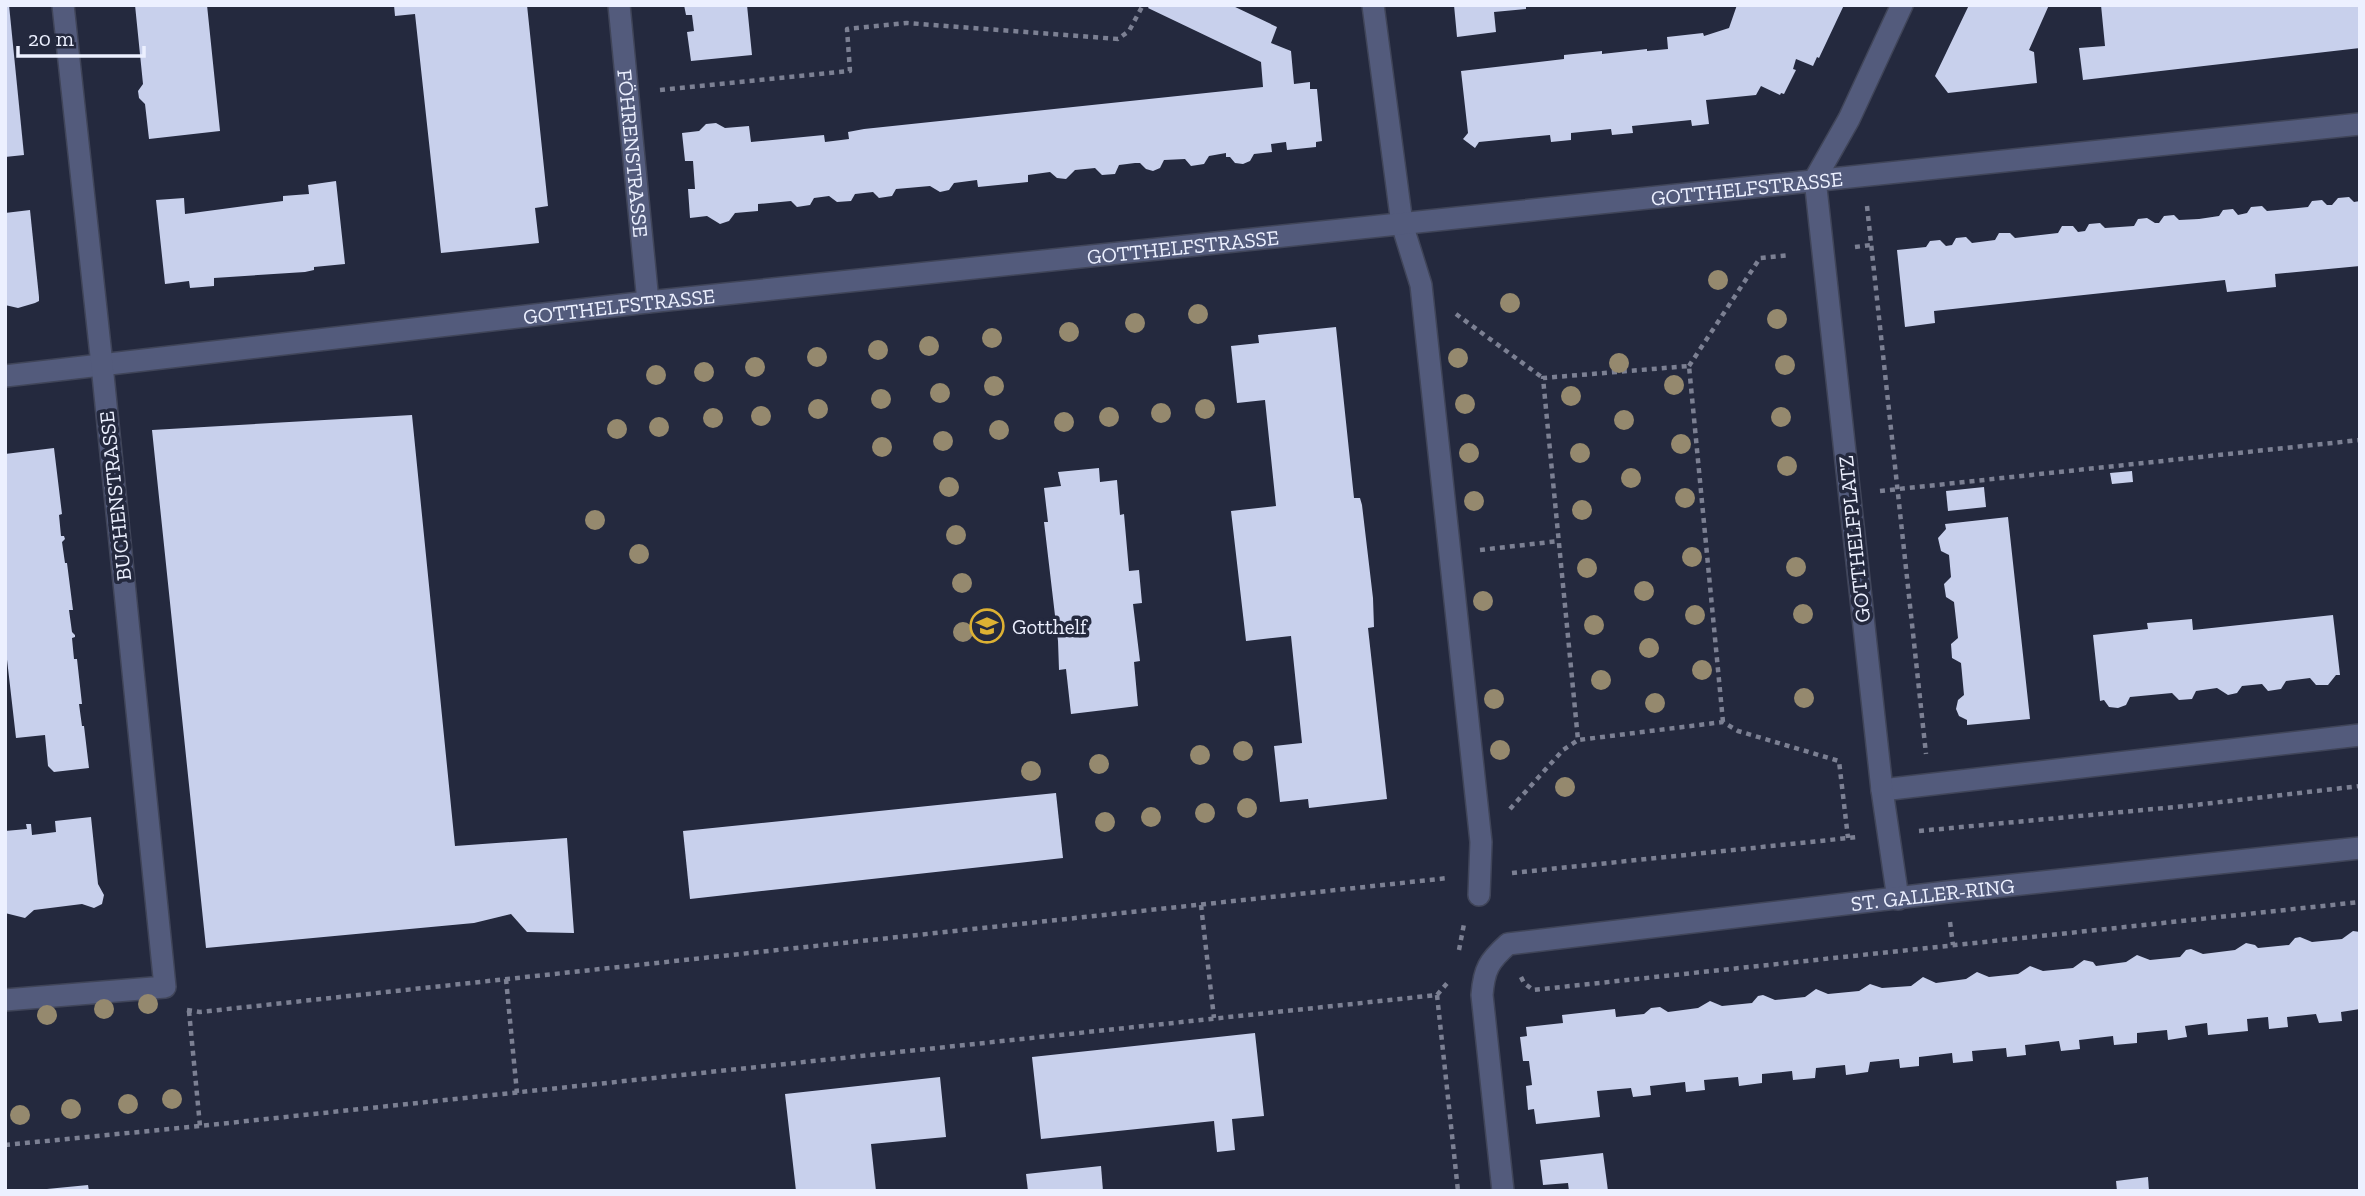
<svg xmlns="http://www.w3.org/2000/svg" width="2365" height="1196" font-family="'Zilla Slab',serif">
  <style>
    .building { fill: #c8d0ec }
    .lines { fill: none; stroke-linecap: round; stroke-linejoin: round }
    .pedestrian-casing { stroke: #404559; stroke-width: 24 }
    .minor-casing { stroke: #404559; stroke-width: 24 }
    .path { stroke: #7c8093; stroke-width: 4.5; stroke-dasharray: 5 5; stroke-linecap: butt }
    .pedestrian { stroke: #535b7c; stroke-width: 21 }
    .minor { stroke: #535b7c; stroke-width: 21 }
    .tree { fill: #95896e }
    .labels { text-anchor: middle; dominant-baseline: central; stroke-width: 7; stroke-linejoin: round; paint-order: stroke }
    .street-label { font-size: 21px; fill: #ecf0ff; stroke: #24293e }
    .poi-label { font-size: 21px; fill: #ecf0ff; stroke: #24293e; text-anchor: start }
  </style>
  <rect width="100%" height="100%" fill="#24293e"/>
  <g class="building">
    <path d="M5 5H9L24 155 5 157Z"/>
    <path d="M135 5H207L220 131 149 139 145 104 139 98 138 91 143 84Z"/>
    <path d="M394 5H527L548 206 535 208 539 243 441 253 415 14 395 16Z"/>
    <path d="M684 5H747L752 55 691 61 687 32 694 31 692 15H686Z"/>
    <path d="M1150 5H1231L1277 27 1271 43 1291 51 1294 84 1310 82V89H1317L1322 141 1316 142V147L1287 150 1286 142 1271 144 1272 152 1254 154 1250 161 1243 164 1235 163 1230 157H1226V153L1209 156 1204 164 1191 166 1185 159 1164 160 1160 168 1153 171 1146 169 1140 163H1135L1119 165 1115 174 1102 175 1095 168 1075 170 1066 179 1057 178 1050 172 1028 175V182L978 187 977 180 954 183 949 190 940 192 930 186 896 189 892 196 879 198 873 192 855 194 851 201 837 202 829 196 814 198 810 205 797 207 791 201 758 204V211L735 213 729 221 720 224 707 216 690 218 688 189H695L693 161H685L682 133 699 131 706 124 716 123 725 128 749 126 751 142 824 135 825 142 849 139 848 132 864 129 1263 87 1261 62 1148 8Z"/>
    <path d="M1454 5H1526V9L1494 12 1496 32 1457 37Z"/>
    <path d="M1737 5H1844L1819 58 1817 57 1813 66 1796 59 1793 69 1796 70 1784 94 1781 93 1780 95 1761 86 1756 95 1706 100 1709 124 1692 126 1691 120 1632 126 1633 133 1612 135 1611 129 1571 133V140L1551 142 1550 135 1479 142 1475 148 1463 139 1468 133 1461 71 1564 59V55L1602 51V54L1647 49V51L1668 49 1667 37 1703 33 1704 36 1729 28Z"/>
    <path d="M1969 5H2049L2029 50 2034 52 2037 83 1948 93 1935 76Z"/>
    <path d="M2101 5H2360V48L2083 80 2079 48 2105 46Z"/>
    <path d="M336 181 345 264 314 267V270L305 272 214 278V286L190 288 189 281 165 284 156 200 184 198 185 214 283 201V196L309 194 308 185Z"/>
    <path d="M2349 197 2354 202 2360 201V266L2275 274 2276 287 2227 292 2225 280 1934 311 1935 323 1905 327 1897 250 1926 247 1930 241 1940 240 1946 246 1952 245 1956 238 1966 237 1972 243 1995 240 1999 233H2010L2015 238 2058 233 2062 226H2073L2078 232 2085 231 2089 224 2100 223 2105 228 2134 226 2138 219 2147 218 2155 223H2159L2164 216 2174 215 2179 220 2199 219 2219 216 2223 210 2233 209 2238 215 2247 213 2251 207 2262 206 2267 211 2308 207 2312 201 2322 200 2327 205H2332L2338 198Z"/>
    <path d="M30 210 39 297V301L35 303 18 308 5 305V213Z"/>
    <path d="M1336 327 1354 498H1360L1362 505 1373 598 1374 627 1368 628 1387 799 1309 808 1308 799 1280 802 1274 746 1302 743 1291 636 1246 641 1231 511 1276 506 1265 400 1237 403 1231 346 1259 343 1258 335Z"/>
    <path d="M412 415 455 846 567 838 574 933 527 932 511 914 474 923 206 948 152 430Z"/>
    <path d="M54 448 62 514 59 515 61 536H64L65 539 62 542 65 563H67L73 610H69L72 632 75 635V637L72 638 74 659H77L82 704H79L82 726H84L89 768 54 772 48 766 45 735 16 738 5 642V454Z"/>
    <path d="M1099 468 1100 482 1117 480 1120 515 1124 514 1129 571 1139 570 1142 603 1133 604 1140 661 1134 662 1138 706 1071 714 1066 669 1059 670 1058 641 1044 522H1048L1044 488 1061 486 1058 472Z"/>
    <path d="M2132 471 2133 482 2112 484 2110 473Z"/>
    <path d="M1984 487 1986 507 1948 511 1946 491Z"/>
    <path d="M2008 517 2030 719 1967 725V720L1959 716 1956 709 1958 700 1964 695 1961 663 1952 658 1951 644 1958 638 1954 602 1946 597 1944 584 1951 577 1949 555 1941 551 1938 538 1946 529 1945 524Z"/>
    <path d="M2333 615 2340 675H2336L2328 685H2316L2310 678 2286 681 2281 689 2268 691 2262 684 2242 686 2237 693 2228 695 2217 688 2196 691 2192 699 2179 700 2172 693 2130 697 2126 705 2118 708 2109 707 2104 700 2100 701 2093 635 2148 629 2147 623 2192 619 2193 630Z"/>
    <path d="M1056 793 1063 858 690 899 683 831Z"/>
    <path d="M91 817 98 884 104 895 102 904 94 908 82 904 34 910 25 918 5 913V831L27 829 26 824H31L32 835 56 832 55 821Z"/>
    <path d="M2353 931 2360 932V1009L2341 1012 2342 1021 2319 1023 2316 1014 2287 1017 2288 1027 2269 1029 2268 1017 2247 1019 2248 1031 2208 1035 2207 1023 2185 1026 2187 1037 2168 1040 2167 1030 2137 1033V1043L2114 1045 2113 1036 2079 1040 2080 1049 2061 1051 2059 1041 2025 1045 2026 1055 2007 1057 2006 1048 1972 1051 1973 1061 1953 1063 1952 1053 1919 1057V1066L1900 1068 1899 1059 1870 1062 1868 1072 1846 1075 1845 1065 1816 1068 1815 1078 1793 1080 1792 1071 1762 1074V1083L1739 1086 1738 1077 1704 1080 1705 1090 1686 1092 1685 1082 1650 1086 1651 1095 1633 1097 1631 1088 1597 1091 1600 1117 1536 1124 1534 1109 1528 1110 1526 1086 1532 1085 1529 1061H1523L1520 1037 1527 1036 1526 1027 1563 1023 1562 1015 1615 1009 1616 1017 1644 1014 1651 1008 1660 1007 1668 1012 1698 1008 1710 1001 1722 1006 1752 1003 1758 996 1763 995 1775 1000 1805 997 1816 989 1828 994 1859 991 1870 984 1882 988 1911 986 1923 977 1936 983 1966 979 1977 972 1989 977 2018 974 2030 966 2043 971 2073 968 2084 960 2093 962 2096 966 2126 962 2137 955 2150 960 2180 957 2186 950 2191 949 2203 954 2235 950 2246 943 2255 945 2258 948 2289 945 2295 938 2300 937 2312 942 2342 939Z"/>
    <path d="M1255 1033 1264 1116 1232 1119 1235 1150 1217 1152 1214 1121 1041 1139 1032 1057Z"/>
    <path d="M940 1077 946 1137 871 1144 876 1191H796L785 1094Z"/>
    <path d="M1603 1153 1608 1191H1569L1568 1183 1543 1185 1540 1160Z"/>
    <path d="M1101 1166 1103 1191H1028L1026 1174Z"/>
    <path d="M2148 1177 2149 1191H2117L2116 1181Z"/>
    <path d="M88 1185 89 1191H47V1189Z"/>
  </g>
  <g class="lines">
    <defs>
      <path id="pedestrian" d="M1402 224 1421 285 1481 842 1479 895"/>
      <g id="minor">
        <path id="s1" d="M619 5 648 302"/>
        <path d="M1373 5 1402 224"/>
        <path id="s2" d="M5 376 648 302 2360 124"/>
        <path d="M1882 790 2360 735"/>
        <path d="M1898 899 1882 790 1815 179 1849 119 1902 5"/>
        <path d="M5 1000 165 987 102 365 63 5"/>
        <path id="s3" d="M1503 1191 1482 995C1484 969 1489 961 1508 944L1947 892 2360 848"/>
      </g>
    </defs>
    <use href="#pedestrian" class="pedestrian-casing"/>
    <use href="#minor" class="minor-casing"/>
    <g class="path">
      <path d="M660 90 850 71 847 29 907 23 1118 39 1129 31 1143 5"/>
      <path d="M1867 206 1926 754"/>
      <path d="M1855 247 1871 245"/>
      <path d="M1456 314 1543 378"/>
      <path d="M1689 366 1760 258 1790 255"/>
      <path d="M1880 491 2360 440"/>
      <path d="M1480 550 1559 541"/>
      <path d="M1723 722 1689 366 1543 378 1578 740 1723 722 1738 731 1839 761 1848 838"/>
      <path d="M1510 809 1563 750 1578 740"/>
      <path d="M1919 831 2186 806 2360 786"/>
      <path d="M1512 873 1858 837"/>
      <path d="M1201 905 1214 1018"/>
      <path d="M1950 922 1953 945"/>
      <path d="M1459 950 1464 924"/>
      <path d="M1521 977 1524 983 1533 990 2360 902"/>
      <path d="M506 979 517 1093"/>
      <path d="M1437 995 1458 1191"/>
      <path d="M187 1010 200 1012 1448 878"/>
      <path d="M189 1011 200 1126"/>
      <path d="M5 1145 200 1126 1437 995 1449 981"/>
    </g>
    <use href="#pedestrian" class="pedestrian"/>
    <use href="#minor" class="minor"/>
  </g>
  <g class="tree">
    <circle cx="1718" cy="280" r="10"/>
    <circle cx="1510" cy="303" r="10"/>
    <circle cx="1198" cy="314" r="10"/>
    <circle cx="1777" cy="319" r="10"/>
    <circle cx="1135" cy="323" r="10"/>
    <circle cx="1069" cy="332" r="10"/>
    <circle cx="992" cy="338" r="10"/>
    <circle cx="929" cy="346" r="10"/>
    <circle cx="878" cy="350" r="10"/>
    <circle cx="817" cy="357" r="10"/>
    <circle cx="1458" cy="358" r="10"/>
    <circle cx="1619" cy="363" r="10"/>
    <circle cx="1785" cy="365" r="10"/>
    <circle cx="755" cy="367" r="10"/>
    <circle cx="704" cy="372" r="10"/>
    <circle cx="656" cy="375" r="10"/>
    <circle cx="1674" cy="385" r="10"/>
    <circle cx="994" cy="386" r="10"/>
    <circle cx="940" cy="393" r="10"/>
    <circle cx="1571" cy="396" r="10"/>
    <circle cx="881" cy="399" r="10"/>
    <circle cx="1465" cy="404" r="10"/>
    <circle cx="818" cy="409" r="10"/>
    <circle cx="1205" cy="409" r="10"/>
    <circle cx="1161" cy="413" r="10"/>
    <circle cx="761" cy="416" r="10"/>
    <circle cx="1109" cy="417" r="10"/>
    <circle cx="1781" cy="417" r="10"/>
    <circle cx="713" cy="418" r="10"/>
    <circle cx="1624" cy="420" r="10"/>
    <circle cx="1064" cy="422" r="10"/>
    <circle cx="659" cy="427" r="10"/>
    <circle cx="617" cy="429" r="10"/>
    <circle cx="999" cy="430" r="10"/>
    <circle cx="943" cy="441" r="10"/>
    <circle cx="1681" cy="444" r="10"/>
    <circle cx="882" cy="447" r="10"/>
    <circle cx="1469" cy="453" r="10"/>
    <circle cx="1580" cy="453" r="10"/>
    <circle cx="1787" cy="466" r="10"/>
    <circle cx="1631" cy="478" r="10"/>
    <circle cx="949" cy="487" r="10"/>
    <circle cx="1685" cy="498" r="10"/>
    <circle cx="1474" cy="501" r="10"/>
    <circle cx="1582" cy="510" r="10"/>
    <circle cx="595" cy="520" r="10"/>
    <circle cx="956" cy="535" r="10"/>
    <circle cx="639" cy="554" r="10"/>
    <circle cx="1692" cy="557" r="10"/>
    <circle cx="1796" cy="567" r="10"/>
    <circle cx="1587" cy="568" r="10"/>
    <circle cx="962" cy="583" r="10"/>
    <circle cx="1644" cy="591" r="10"/>
    <circle cx="1483" cy="601" r="10"/>
    <circle cx="1803" cy="614" r="10"/>
    <circle cx="1695" cy="615" r="10"/>
    <circle cx="1594" cy="625" r="10"/>
    <circle cx="963" cy="632" r="10"/>
    <circle cx="1649" cy="648" r="10"/>
    <circle cx="1702" cy="670" r="10"/>
    <circle cx="1601" cy="680" r="10"/>
    <circle cx="1804" cy="698" r="10"/>
    <circle cx="1494" cy="699" r="10"/>
    <circle cx="1655" cy="703" r="10"/>
    <circle cx="1500" cy="750" r="10"/>
    <circle cx="1243" cy="751" r="10"/>
    <circle cx="1200" cy="755" r="10"/>
    <circle cx="1099" cy="764" r="10"/>
    <circle cx="1031" cy="771" r="10"/>
    <circle cx="1565" cy="787" r="10"/>
    <circle cx="1247" cy="808" r="10"/>
    <circle cx="1205" cy="813" r="10"/>
    <circle cx="1151" cy="817" r="10"/>
    <circle cx="1105" cy="822" r="10"/>
    <circle cx="148" cy="1004" r="10"/>
    <circle cx="104" cy="1009" r="10"/>
    <circle cx="47" cy="1015" r="10"/>
    <circle cx="172" cy="1099" r="10"/>
    <circle cx="128" cy="1104" r="10"/>
    <circle cx="71" cy="1109" r="10"/>
    <circle cx="20" cy="1115" r="10"/>
  </g>
  <defs>
    <symbol id="school-ring" viewBox="-11 -11 22 22"><circle r="9.5" fill="#24293e" stroke="#ddb133" stroke-width="1.5"/><path d="M0-5L7-2L0 1L-7-2ZM-4 1L0 2.5L4 1V4Q0 6-4 4Z" fill="#ddb133"/></symbol>
  </defs>
  <g fill-rule="evenodd">
    <use href="#school-ring" x="968" y="607" width="38" height="38"/>
  </g>
  <g class="labels">
    <g class="street-label">
      <text stroke="none"><textPath href="#s1" startOffset="149">FÖHRENSTRASSE</textPath></text>
      <text stroke="none"><textPath href="#s2" startOffset="1752">GOTTHELFSTRASSE</textPath></text>
      <text stroke="none"><textPath href="#s2" startOffset="1185">GOTTHELFSTRASSE</textPath></text>
      <text stroke="none"><textPath href="#s2" startOffset="618">GOTTHELFSTRASSE</textPath></text>
      <text transform="translate(115 496) rotate(-96)">BUCHENSTRASSE</text>
      <text transform="translate(1854 539) rotate(-96)">GOTTHELFPLATZ</text>
      <text stroke="none"><textPath href="#s3" startOffset="684">ST. GALLER-RING</textPath></text>
    </g>
    <g class="poi-label">
      <text x="1012" y="626">Gotthelf</text>
    </g>
  </g>
  <rect width="2365" height="1196" fill="none" stroke="#ecf0ff" stroke-width="14"/>
  <path d="M18 46v10h126v-10" fill="none" stroke="#ecf0ff" stroke-width="3.5"/>
  <text x="28" y="46" font-size="21" fill="#ecf0ff" stroke="#24293e" stroke-width="5" paint-order="stroke">20 m</text>
</svg>
